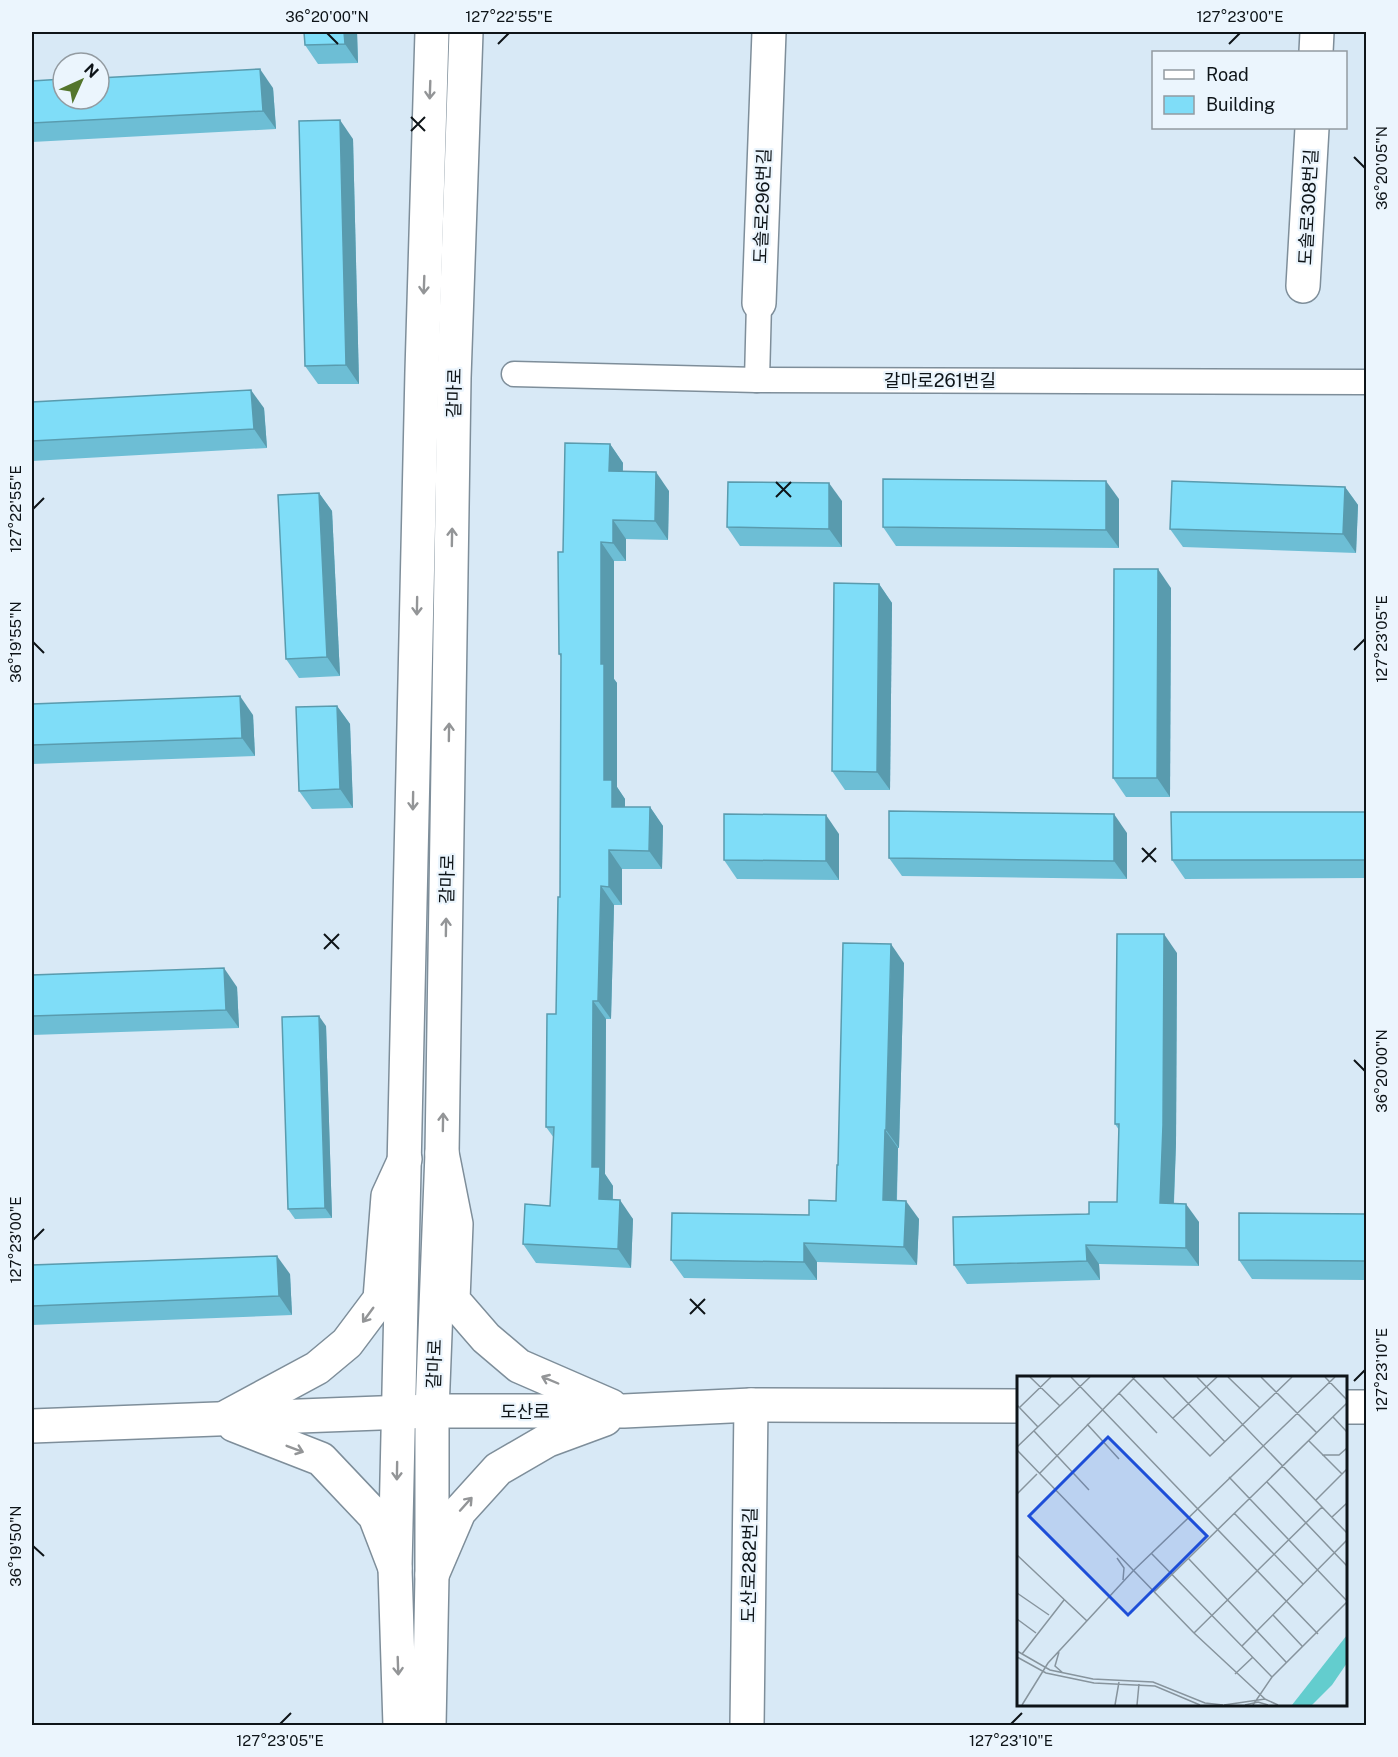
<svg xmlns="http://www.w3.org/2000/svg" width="1398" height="1757" font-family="'Public Sans','Noto Sans KR',sans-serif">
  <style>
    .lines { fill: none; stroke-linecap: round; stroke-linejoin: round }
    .pedestrian-casing { stroke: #7e8e9a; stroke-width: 27 }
    .minor-casing { stroke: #7e8e9a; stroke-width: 36 }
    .secondary-casing { stroke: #7e8e9a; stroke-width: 36 }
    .primary-casing { stroke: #7e8e9a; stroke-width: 36 }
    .pedestrian { stroke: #fff; stroke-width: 24 }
    .minor { stroke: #fff; stroke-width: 33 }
    .secondary { stroke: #fff; stroke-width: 33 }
    .primary { stroke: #fff; stroke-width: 33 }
    .wall { fill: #6dbed5 }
    .shaded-wall { fill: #599bae }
    .building { fill: #7fddf8; stroke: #599bae; stroke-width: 1.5 }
    .oneway { stroke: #939597 }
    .ticks { fill: none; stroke: #0e1418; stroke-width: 2 }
    .labels { text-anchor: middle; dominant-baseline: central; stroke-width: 4.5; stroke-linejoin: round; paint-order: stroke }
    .street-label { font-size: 18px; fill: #0e1418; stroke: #ebf5fd }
    .inset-road { fill: none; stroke: #87949d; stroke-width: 1.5 }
    .view { fill: #1d4ed8; fill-opacity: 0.15; stroke: #1d4ed8; stroke-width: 3 }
    .inset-edge { fill: none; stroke: #0e1418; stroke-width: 3 }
    .neatline { fill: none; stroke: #0e1418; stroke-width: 2 }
    .ticks-label { font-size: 15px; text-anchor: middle; fill: #0e1418 }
  </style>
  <rect width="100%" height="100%" fill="#d8e9f6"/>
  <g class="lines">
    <defs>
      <g id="pedestrian">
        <path d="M514 374 757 380 1366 382"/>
        <path d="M757 380 759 303"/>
      </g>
      <g id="minor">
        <path d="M1316 52 1317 32"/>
        <path d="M1303 286 1312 128"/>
        <path d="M759 303 769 32"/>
        <path d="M747 1726 751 1405"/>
      </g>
      <g id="secondary">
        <path d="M400 1726 395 1568 422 371 432 32"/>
        <path d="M429 1726 432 1575V1411L442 1153 454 378 466 32"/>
      </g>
      <g id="primary">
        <path d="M442 1153 456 1224 453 1300 486 1338 519 1366 611 1406"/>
        <path d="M1346 1407H1366"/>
        <path d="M228 1416 317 1368 347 1343 380 1299 388 1196 405 1159"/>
        <path d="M234 1425 321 1459 375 1516 395 1568"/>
        <path d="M32 1426 432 1411H624L751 1405 1018 1406"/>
        <path d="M432 1575 459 1512 498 1469 548 1440 605 1419"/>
      </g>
    </defs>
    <use href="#pedestrian" class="pedestrian-casing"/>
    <use href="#minor" class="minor-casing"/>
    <use href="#secondary" class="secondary-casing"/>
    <use href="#primary" class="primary-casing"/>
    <use href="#pedestrian" class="pedestrian"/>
    <use href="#minor" class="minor"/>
    <use href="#secondary" class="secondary"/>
    <use href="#primary" class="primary"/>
  </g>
  <g class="wall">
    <path d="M304 32H357L358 63 318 64 305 45Z"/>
    <path d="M32 81 273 88 276 129 32 142Z"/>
    <path d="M353 139 359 384H318L305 366Z"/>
    <path d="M32 402 264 408 267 448 32 461Z"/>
    <path d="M610 444 623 463V471L669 491 668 540 626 539V561H614V679L617 683V787L625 799V807H650L663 826 662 869H622V905H614L611 1019H606L605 1174 613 1186V1200L633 1219 631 1268 536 1263 523 1244 550 1206 554 1138 546 1127 556 1014 560 897 561 657 559 654 563 552Z"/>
    <path d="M1345 487 1358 505 1356 553 1183 547 1170 529Z"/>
    <path d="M319 493 332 511 340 676 299 678 286 659Z"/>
    <path d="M1119 499V548L896 546 883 527Z"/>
    <path d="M842 501V547L740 546 727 527Z"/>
    <path d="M879 584 892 603 890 790H845L832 771Z"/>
    <path d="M1171 588 1170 797H1126L1113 778Z"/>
    <path d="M32 704 253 715 255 756 32 764Z"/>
    <path d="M337 706 350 724 353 808 312 809 299 791Z"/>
    <path d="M1366 812V878L1185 879 1172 860Z"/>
    <path d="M1127 833V879L902 876 889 858Z"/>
    <path d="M839 834V880L737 879 724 860Z"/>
    <path d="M1177 953 1176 1143 1174 1203 1199 1222V1266L1099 1264 1100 1280 967 1284 954 1265 1117 1202 1119 1130 1115 1124Z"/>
    <path d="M904 963 899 1148H898L897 1200 919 1219 917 1265 817 1262V1280L684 1278 671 1260 809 1215 836 1201 838 1165Z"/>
    <path d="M32 975 237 987 239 1028 32 1035Z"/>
    <path d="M326 1026 332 1218 295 1219 288 1209Z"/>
    <path d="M1366 1214V1280L1252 1279 1239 1260Z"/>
    <path d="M32 1265 290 1274 292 1315 32 1325Z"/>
  </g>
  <g class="shaded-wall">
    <path d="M344 32H357L358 63 345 44Z"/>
    <path d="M260 69 273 88 276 129 263 111Z"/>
    <path d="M340 120 353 139 359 384 346 365Z"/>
    <path d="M251 390 264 408 267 448 254 429Z"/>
    <path d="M610 444 623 463 622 489 609 471Z"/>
    <path d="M656 472 669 491 668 540 655 521Z"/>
    <path d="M1106 481 1119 499V548L1106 530Z"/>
    <path d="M829 483 842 501V547L829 529Z"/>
    <path d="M1345 487 1358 505 1356 553 1343 534Z"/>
    <path d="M319 493 332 511 340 676 327 657Z"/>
    <path d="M613 520 626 539V561L613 543Z"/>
    <path d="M601 542 614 561V679L617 683V787L625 799V826L612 807 604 780 601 664Z"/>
    <path d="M1158 569 1171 588 1170 797 1157 778Z"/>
    <path d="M879 584 892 603 890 790 877 772Z"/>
    <path d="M240 696 253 715 255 756 242 738Z"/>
    <path d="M337 706 350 724 353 808 340 789Z"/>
    <path d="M650 807 663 826 662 869 649 851Z"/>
    <path d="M1114 814 1127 833V879L1114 861Z"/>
    <path d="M826 815 839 834V880L826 861Z"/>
    <path d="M609 850 622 869V905L609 887Z"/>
    <path d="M601 886 614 905 611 1019 598 1001Z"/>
    <path d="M1164 934 1177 953 1176 1143 1173 1221 1160 1203Z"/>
    <path d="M891 944 904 963 899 1148 886 1130Z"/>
    <path d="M224 968 237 987 239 1028 226 1010Z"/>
    <path d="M593 1001 606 1019 605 1174 613 1186 612 1217 599 1199 592 1167Z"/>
    <path d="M319 1016 326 1026 332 1218 325 1208Z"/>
    <path d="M885 1130 898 1148 896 1219 883 1200Z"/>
    <path d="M620 1200 633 1219 631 1268 618 1249Z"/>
    <path d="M906 1201 919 1219 917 1265 904 1247Z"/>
    <path d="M1186 1204 1199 1222V1266L1186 1248Z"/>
    <path d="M804 1243 817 1262V1280L804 1262Z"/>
    <path d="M1086 1245 1099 1264 1100 1280 1087 1261Z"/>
    <path d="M277 1256 290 1274 292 1315 279 1296Z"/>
  </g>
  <g class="building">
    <path d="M304 32H344L345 44 305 45Z"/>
    <path d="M260 69 263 111 32 123V81L63 79V99H99V78Z"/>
    <path d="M340 120 346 365 305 366 299 121Z"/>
    <path d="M251 390 254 429 32 441V402Z"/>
    <path d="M565 443 610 444 609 471 656 472 655 521 613 520V543L601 542V664H604V780H612V807H650L649 851 609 850V887L601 886 598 1001H593L592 1167H600L599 1199 620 1200 618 1249 523 1244 525 1204 550 1206 554 1127H546L547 1014H556L558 897H560L561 654H559L558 552H563Z"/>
    <path d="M883 479 1106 481V530L883 527Z"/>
    <path d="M1172 481 1345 487 1343 534 1170 529Z"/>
    <path d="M728 482 829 483V529L727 527Z"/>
    <path d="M319 493 327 657 286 659 278 495Z"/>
    <path d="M1114 569H1158L1157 778H1113Z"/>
    <path d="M834 583 879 584 877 772 832 771Z"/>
    <path d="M240 696 242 738 32 745V704Z"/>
    <path d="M337 706 340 789 299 791 296 707Z"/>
    <path d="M889 811 1114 814V861L889 858Z"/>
    <path d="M1171 812H1366V860H1172Z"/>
    <path d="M724 814 826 815V861L724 860Z"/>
    <path d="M1117 934H1164L1163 1125 1160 1203 1186 1204V1248L1086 1245 1087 1261 954 1265 953 1217 1089 1214V1202H1117L1119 1124H1115Z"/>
    <path d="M843 943 891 944 886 1130H885L883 1200 906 1201 904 1247 804 1243V1262L671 1260 672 1213 809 1215V1200L836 1201 837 1165H838Z"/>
    <path d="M224 968 226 1010 32 1016V975Z"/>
    <path d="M319 1016 325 1208 288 1209 282 1017Z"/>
    <path d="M1239 1213 1366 1214V1261L1239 1260Z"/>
    <path d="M277 1256 279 1296 32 1306V1265Z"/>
  </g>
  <defs><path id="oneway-shaft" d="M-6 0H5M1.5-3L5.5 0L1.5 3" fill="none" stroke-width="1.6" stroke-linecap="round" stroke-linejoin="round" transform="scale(1.5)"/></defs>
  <g class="oneway">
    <use href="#oneway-shaft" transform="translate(430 90) rotate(92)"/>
    <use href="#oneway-shaft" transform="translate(424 285) rotate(92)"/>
    <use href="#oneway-shaft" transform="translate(452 537) rotate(-89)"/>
    <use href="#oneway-shaft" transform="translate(417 606) rotate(91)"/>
    <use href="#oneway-shaft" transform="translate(449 732) rotate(-89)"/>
    <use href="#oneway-shaft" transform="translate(413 801) rotate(91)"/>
    <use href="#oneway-shaft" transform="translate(446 927) rotate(-89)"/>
    <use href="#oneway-shaft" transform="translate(443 1122) rotate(-89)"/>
    <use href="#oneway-shaft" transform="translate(368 1315) rotate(126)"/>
    <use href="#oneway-shaft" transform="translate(550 1380) rotate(-157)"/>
    <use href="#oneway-shaft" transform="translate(295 1449) rotate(21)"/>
    <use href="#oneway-shaft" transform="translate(397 1471) rotate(91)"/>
    <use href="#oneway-shaft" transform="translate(466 1504) rotate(-48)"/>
    <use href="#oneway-shaft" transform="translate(398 1666) rotate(88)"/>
  </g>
  <path class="ticks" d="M327 33 338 44M498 44 509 33M1229 44 1240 33M411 117 425 131M411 131 425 117M1354 157 1365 168M776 482 791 497M776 497 791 482M33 509 44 498M33 642 44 653M1354 650 1365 639M1142 848 1156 862M1142 862 1156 848M324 934 339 949M324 949 339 934M1354 1060 1365 1071M33 1240 44 1229M690 1299 705 1314M690 1314 705 1299M1354 1381 1365 1370M33 1546 44 1556M280 1724 291 1713M1011 1724 1022 1713"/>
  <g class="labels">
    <g class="street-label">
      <text transform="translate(762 206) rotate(-88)">도솔로296번길</text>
      <text transform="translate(1308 207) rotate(-87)">도솔로308번길</text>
      <text x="940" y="380">갈마로261번길</text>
      <text transform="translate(454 393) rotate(-89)">갈마로</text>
      <text transform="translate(447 879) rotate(-89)">갈마로</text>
      <text transform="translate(434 1364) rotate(-88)">갈마로</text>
      <text x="525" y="1411">도산로</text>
      <text transform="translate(749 1565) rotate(-89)">도산로282번길</text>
    </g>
  </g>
  <g transform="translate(1017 1376)">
    <rect width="330" height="330" fill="#d8e9f6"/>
    <path d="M330 259V287L315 309 295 329H275Z" fill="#63cdce"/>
    <path class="inset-road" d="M13 1 43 30M54 1 301 258M115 1 193 80 275 1M146 1 208 66M180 1 330 157M211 1 243 32M244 1 300 57M308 1 330 24M102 17 140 57M0 29 21 51M3 31 34 1M316 41 330 56M156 42 200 1M70 48 102 83M17 55 72 114M292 65 325 98M0 71 73 1M0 74 177 257 248 323M305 79H322L330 72M23 97 118 1M212 101 330 225M250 106 330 190M0 118 20 98M299 124 330 93M217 137 286 208M315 141 330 127M134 177 255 301M0 179 70 245M100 182 107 192 106 204M171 182 269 286M137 216 330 27M0 217 32 239M256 239 285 270M0 243 19 257M177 257 305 131M225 270 330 164M0 275 33 294 76 303 136 306 188 327 206 329M42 276 38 290 46 297M5 278 47 224M0 281 29 297 77 307 138 310 183 329M218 298 236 281M5 329 31 287 116 195 318 1M98 329 102 306M120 329 122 308M207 329 248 323 261 329M228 329 241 326 251 329M236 329 255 301 330 226"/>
    <path class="view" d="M91 61 190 160 111 239 12 140Z"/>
    <rect width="330" height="330" class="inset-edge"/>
  </g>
  <rect width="1398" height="1757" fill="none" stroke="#ebf5fd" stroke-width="66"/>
  <rect x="1152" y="51" width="195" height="78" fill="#ebf5fd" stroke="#939ba1" stroke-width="1.5"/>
  <rect x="1164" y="70" width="30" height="9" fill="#ffffff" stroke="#939ba1" stroke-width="1.5"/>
  <text x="1206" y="81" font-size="18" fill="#0e1418">Road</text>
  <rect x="1164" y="96" width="30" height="18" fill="#7fddf8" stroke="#939ba1" stroke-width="1.5"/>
  <text x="1206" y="111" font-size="18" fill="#0e1418">Building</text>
  <g transform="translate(81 81) rotate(45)"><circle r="28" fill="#ebf5fd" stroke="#939ba1" stroke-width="1.5"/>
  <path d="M0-4.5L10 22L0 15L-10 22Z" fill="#53752c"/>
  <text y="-9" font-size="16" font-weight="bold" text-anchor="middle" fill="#0e1418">N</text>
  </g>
  <rect x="33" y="33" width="1332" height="1691" class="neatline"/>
  <g class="ticks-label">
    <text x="327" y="22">36°20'00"N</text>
    <text x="509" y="22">127°22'55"E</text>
    <text x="1240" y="22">127°23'00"E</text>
    <text transform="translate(1382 168) rotate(-90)" y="5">36°20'05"N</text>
    <text transform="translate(16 509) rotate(-90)" y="5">127°22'55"E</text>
    <text transform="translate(1382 639) rotate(-90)" y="5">127°23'05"E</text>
    <text transform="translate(16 642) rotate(-90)" y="5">36°19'55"N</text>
    <text transform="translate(1382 1071) rotate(-90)" y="5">36°20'00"N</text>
    <text transform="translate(16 1240) rotate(-90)" y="5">127°23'00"E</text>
    <text transform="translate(1382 1370) rotate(-90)" y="5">127°23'10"E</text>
    <text transform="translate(16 1546) rotate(-90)" y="5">36°19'50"N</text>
    <text x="280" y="1746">127°23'05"E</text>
    <text x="1011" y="1746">127°23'10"E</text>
  </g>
</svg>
